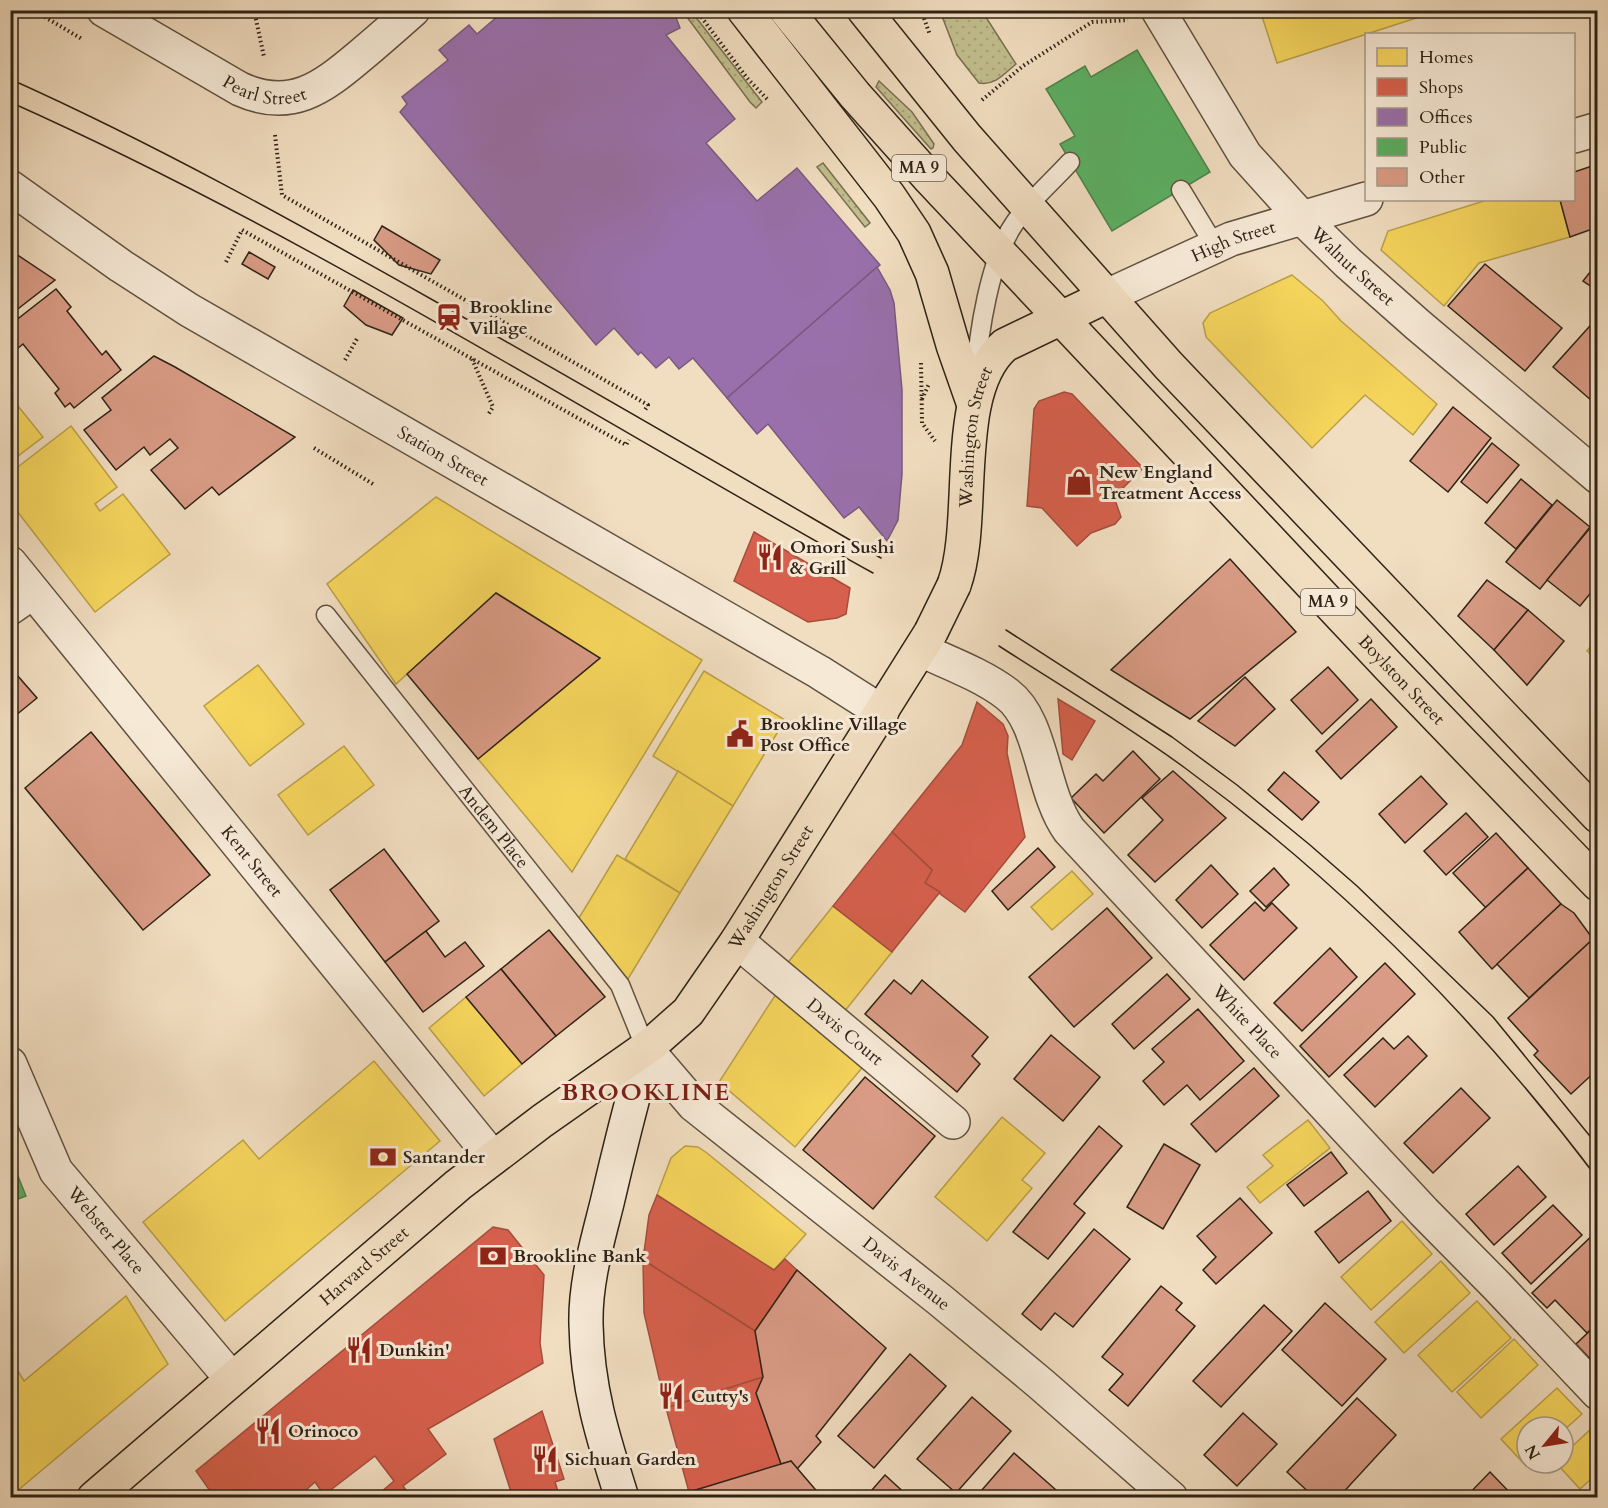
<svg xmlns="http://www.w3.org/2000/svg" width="1608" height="1508" font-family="Cardo,serif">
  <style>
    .grass { fill: url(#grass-dots); stroke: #787052; stroke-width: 1.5 }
    .homes { fill: #f6d55c; stroke: #baa047; stroke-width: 1.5 }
    .shops { fill: #d6604d; stroke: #a44e3c; stroke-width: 1.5 }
    .offices { fill: #9970ab; stroke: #79597e; stroke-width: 1.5 }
    .public { fill: #5aae61; stroke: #4d844a; stroke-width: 1.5 }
    .building { fill: #d99b85; stroke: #2f2316; stroke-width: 1.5 }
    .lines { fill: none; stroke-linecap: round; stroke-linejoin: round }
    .service-casing { stroke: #605240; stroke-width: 21 }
    .minor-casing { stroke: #605240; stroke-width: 36 }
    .tertiary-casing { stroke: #605240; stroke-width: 36 }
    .secondary-casing { stroke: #2f2316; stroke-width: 36 }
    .primary-casing { stroke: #2f2316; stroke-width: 36 }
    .trunk-casing { stroke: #2f2316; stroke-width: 36 }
    .path { stroke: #2f2316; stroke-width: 4; stroke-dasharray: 1.5 3; stroke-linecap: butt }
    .service { stroke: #f6e9d6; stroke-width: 18 }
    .minor { stroke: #f6e9d6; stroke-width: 33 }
    .tertiary { stroke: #f6e9d6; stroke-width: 33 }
    .secondary { stroke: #f6e9d6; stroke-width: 33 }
    .primary { stroke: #f1ddc0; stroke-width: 33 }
    .trunk { stroke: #f1ddc0; stroke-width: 33 }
    .tram { stroke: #2f2316; stroke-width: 1.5 }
    .primary-bridge-casing { stroke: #2f2316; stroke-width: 36; stroke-linecap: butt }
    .primary-bridge { stroke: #f1ddc0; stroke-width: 33 }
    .labels { text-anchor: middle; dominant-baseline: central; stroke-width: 6; stroke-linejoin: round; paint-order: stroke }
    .shield { fill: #f6e9d6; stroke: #6b5e50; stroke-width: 1.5 }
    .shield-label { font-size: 16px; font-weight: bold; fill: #2f2316 }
    .street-label { font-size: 18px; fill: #2f2316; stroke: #f6e9d6 }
    .poi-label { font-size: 18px; font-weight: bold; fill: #2f2316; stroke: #f6e9d6; text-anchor: start }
    .district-label { font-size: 24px; font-weight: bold; letter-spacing: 1.5px; fill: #7a1f14; stroke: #f6e9d6 }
  </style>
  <defs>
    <pattern id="grass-dots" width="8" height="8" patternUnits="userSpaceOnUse" patternTransform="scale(1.5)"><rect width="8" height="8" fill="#c2be8d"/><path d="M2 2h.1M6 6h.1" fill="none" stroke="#a7a379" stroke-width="1.8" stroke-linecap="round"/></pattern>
  </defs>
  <rect width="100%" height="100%" fill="#f1ddc0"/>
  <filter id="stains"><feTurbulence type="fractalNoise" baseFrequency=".00333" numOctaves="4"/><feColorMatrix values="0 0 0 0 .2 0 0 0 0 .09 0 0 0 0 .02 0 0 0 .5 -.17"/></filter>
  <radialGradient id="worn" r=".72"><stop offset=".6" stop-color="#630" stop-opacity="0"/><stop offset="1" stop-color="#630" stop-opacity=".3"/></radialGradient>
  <g class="grass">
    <path d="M686 11H691L762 102 756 108 750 102 684 13Z"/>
    <path d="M940 11H982L1016 64C1005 73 995 86 979 83L957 55Z"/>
    <path d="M879 81 912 112 934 144 933 148 931 149 876 87Z"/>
    <path d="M823 163 870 223 865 227 817 167Z"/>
  </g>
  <g class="homes">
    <path d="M1260 10H1441L1277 63Z"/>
    <path d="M1487 200H1560L1570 237 1479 263 1444 306 1381 250 1388 231Z"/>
    <path d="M1292 275 1323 301 1341 321 1437 404 1413 435 1365 395 1312 448 1206 337 1203 323 1210 313Z"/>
    <path d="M10 396 43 437 10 462Z"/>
    <path d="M71 426 117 487 95 504 100 511 123 494 170 554 95 612 10 502V473Z"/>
    <path d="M436 497 702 660 572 872 478 759 600 658 496 593 396 684 327 584Z"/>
    <path d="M1598 638V660L1587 651Z"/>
    <path d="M258 665 304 724 250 766 204 706Z"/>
    <path d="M704 671 785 720 733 806 653 756Z"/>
    <path d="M344 746 374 785 308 835 278 795Z"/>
    <path d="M678 771 733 806 680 893 625 859Z"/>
    <path d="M617 855 680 893 628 979 576 923Z"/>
    <path d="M1072 871 1093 894 1052 930 1031 907Z"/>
    <path d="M833 906 892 952 844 1012 786 965Z"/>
    <path d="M780 988 867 1062 795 1147 719 1082Z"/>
    <path d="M466 997 522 1064 484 1096 429 1028Z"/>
    <path d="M374 1061 440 1141 225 1321 143 1222 243 1140 259 1159Z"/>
    <path d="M1002 1117 1045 1153 1022 1180 1032 1188 987 1241 935 1197Z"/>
    <path d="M1308 1120 1330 1148 1260 1203 1247 1187 1273 1166 1263 1155Z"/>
    <path d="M685 1146 698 1147 707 1153 806 1234 774 1270 657 1195 671 1158Z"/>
    <path d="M1402 1221 1432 1254 1371 1310 1341 1277Z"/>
    <path d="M1441 1261 1470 1293 1404 1353 1375 1322Z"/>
    <path d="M126 1296 168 1364 10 1497V1358L24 1381Z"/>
    <path d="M1477 1301 1511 1338 1452 1392 1418 1355Z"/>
    <path d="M1514 1339 1538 1365 1481 1418 1457 1392Z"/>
    <path d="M1557 1388 1582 1414 1563 1431V1427H1527V1463H1529L1526 1466 1501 1439Z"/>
    <path d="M1594 1426 1598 1430V1473L1580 1489 1556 1463H1563V1455Z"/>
    <path d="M1598 1485V1498H1584Z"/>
  </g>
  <g class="shops">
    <path d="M1064 392 1072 394 1143 468 1114 497 1121 517 1115 524 1091 533 1077 546 1042 508 1027 506 1034 409 1039 401Z"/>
    <path d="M754 532 850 588 846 614 837 618 808 622 734 581Z"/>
    <path d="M1058 699 1095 721 1072 760 1063 754Z"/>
    <path d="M977 702 1003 724 1008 736 1007 753 1025 837 965 912 925 883 932 870 892 832 962 745Z"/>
    <path d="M892 832 932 870 925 883 940 892 892 952 833 906Z"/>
    <path d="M657 1195 774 1270 785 1259 797 1270 755 1331 643 1260 649 1215Z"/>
    <path d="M493 1227 508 1230 544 1275 540 1343 543 1363 428 1429 446 1454 403 1486 412 1498H374L394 1481 375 1456 324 1495 315 1482 297 1498H215L196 1471Z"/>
    <path d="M643 1260 755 1331 763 1377 666 1408 644 1313Z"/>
    <path d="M763 1377 756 1393 781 1464 689 1492 666 1408Z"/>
    <path d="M542 1411 564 1479 555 1482 560 1498H513L494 1439Z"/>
  </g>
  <g class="offices">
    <path d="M505 10H673L680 28 666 35 735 119 706 143 757 201 797 168 880 265 727 398 693 358 679 369 669 357 656 368 641 352 638 355 614 328 596 345 400 112 407 104 402 97 448 60 439 50 469 25 477 34Z"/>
    <path d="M877 267 890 290 894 303 902 390V474L898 520 887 541 859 507 844 518 768 424 757 434 727 398Z"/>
  </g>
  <g class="public">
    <path d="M1137 50 1210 172 1112 231 1060 144 1075 136 1046 89 1085 66 1091 77Z"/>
    <path d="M10 1156 26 1196 10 1202Z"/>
  </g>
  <g class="building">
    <path d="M1598 164V227L1570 237 1560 200H1574V172Z"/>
    <path d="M382 226 440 260 431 274 399 265 374 240Z"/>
    <path d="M10 250 55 280 10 315Z"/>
    <path d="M249 252 275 267 268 279 242 264Z"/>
    <path d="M1598 262V291L1583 281Z"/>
    <path d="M1485 264 1562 328 1525 371 1448 306Z"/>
    <path d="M56 289 71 307 67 311 102 355 106 351 121 370 74 408 70 403 65 407 55 393 59 389 23 344 17 349 10 340V332L13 330 10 325Z"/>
    <path d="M353 290 403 318 392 335 366 325 344 306Z"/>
    <path d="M1598 317V394L1592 401 1553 367Z"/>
    <path d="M154 356 175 367 295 437 219 495 212 487 185 509 151 470 178 448 170 439 150 455 144 447 116 470 84 430 111 410 102 398Z"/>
    <path d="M1453 407 1491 438 1448 492 1410 461Z"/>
    <path d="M1492 443 1519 465 1487 503 1461 482Z"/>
    <path d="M1521 479 1552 505 1516 549 1485 523Z"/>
    <path d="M1557 500 1590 527 1540 589 1506 562Z"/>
    <path d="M1590 528 1598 534V584L1580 606 1547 580Z"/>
    <path d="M1230 559 1296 632 1190 719 1111 670Z"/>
    <path d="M1487 580 1528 610 1494 650 1458 616Z"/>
    <path d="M496 593 600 658 478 759 407 674Z"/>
    <path d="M1528 610 1564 641 1527 685 1494 650Z"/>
    <path d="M10 667 37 698 10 720Z"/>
    <path d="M1328 667 1358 700 1322 734 1291 700Z"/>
    <path d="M1245 677 1275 709 1235 746 1198 721Z"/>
    <path d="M1371 699 1397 727 1341 779 1316 751Z"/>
    <path d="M91 732 210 875 143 930 25 788Z"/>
    <path d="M1133 751 1160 779 1104 833 1071 798 1096 774 1103 781Z"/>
    <path d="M1173 771 1226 818 1155 882 1128 855 1163 820 1142 798Z"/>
    <path d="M1284 772 1319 802 1302 820 1268 790Z"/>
    <path d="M1421 776 1447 804 1405 843 1379 814Z"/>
    <path d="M1466 813 1488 837 1446 875 1424 851Z"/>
    <path d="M1496 833 1528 868 1486 908 1453 873Z"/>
    <path d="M1038 848 1055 867 1008 910 992 891Z"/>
    <path d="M384 849 439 921 385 962 330 890Z"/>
    <path d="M1211 865 1238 894 1202 928 1176 900Z"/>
    <path d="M1274 868 1289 885 1266 907 1250 891Z"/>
    <path d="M1528 868 1561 904 1492 969 1459 932Z"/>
    <path d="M1255 902 1264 911 1272 903 1297 928 1244 980 1210 945Z"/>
    <path d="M1561 904 1574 913 1593 939 1529 998 1497 964Z"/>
    <path d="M1107 908 1152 958 1074 1027 1029 977Z"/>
    <path d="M549 930 605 997 556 1036 501 969Z"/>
    <path d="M426 931 445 957 465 942 484 966 423 1012 385 962Z"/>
    <path d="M1593 939 1598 943V1069L1571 1094 1534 1055 1538 1051 1508 1018Z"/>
    <path d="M1330 948 1357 977 1302 1031 1274 1003Z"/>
    <path d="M1385 963 1415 994 1329 1077 1300 1046Z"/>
    <path d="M501 969 556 1036 522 1064 466 997Z"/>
    <path d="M1167 974 1190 999 1134 1049 1112 1024Z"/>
    <path d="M894 980 911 994 922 980 988 1037 972 1056 980 1064 957 1092 865 1014Z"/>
    <path d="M1198 1009 1244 1061 1200 1100 1187 1085 1164 1105 1143 1081 1164 1062 1152 1049Z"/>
    <path d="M1051 1035 1100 1077 1063 1121 1014 1079Z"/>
    <path d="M1408 1036 1427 1056 1375 1107 1344 1075 1383 1038 1394 1049Z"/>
    <path d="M1254 1068 1279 1096 1216 1152 1191 1124Z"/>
    <path d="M865 1077 935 1136 873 1209 803 1150Z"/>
    <path d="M1461 1088 1490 1118 1433 1173 1404 1143Z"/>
    <path d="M1099 1126 1122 1146 1074 1204 1085 1213 1048 1259 1013 1232Z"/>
    <path d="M1164 1144 1200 1165 1163 1229 1127 1207Z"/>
    <path d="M1331 1152 1347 1173 1304 1206 1287 1185Z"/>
    <path d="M1518 1166 1546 1197 1494 1245 1466 1214Z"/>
    <path d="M1368 1191 1391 1221 1339 1263 1315 1232Z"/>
    <path d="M1240 1198 1272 1233 1216 1284 1203 1270 1216 1257 1197 1236Z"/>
    <path d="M1553 1205 1582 1235 1531 1284 1502 1253Z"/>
    <path d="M1094 1229 1130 1259 1073 1327 1055 1313 1041 1330 1022 1314Z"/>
    <path d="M1598 1230V1323L1587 1333 1555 1300 1547 1308 1532 1293Z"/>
    <path d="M797 1270 886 1348 816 1436 821 1442 797 1469 791 1461 781 1464 756 1393 763 1377 755 1331Z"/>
    <path d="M1161 1286 1182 1303 1176 1310 1195 1326 1128 1406 1109 1390 1123 1374 1102 1357Z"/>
    <path d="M1325 1303 1386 1359 1342 1406 1282 1350Z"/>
    <path d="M1264 1305 1292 1331 1221 1407 1193 1381Z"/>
    <path d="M1598 1323V1367L1576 1344Z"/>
    <path d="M910 1354 946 1386 874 1468 838 1436Z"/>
    <path d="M972 1397 1011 1431 956 1493 917 1459Z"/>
    <path d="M1357 1398 1396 1435 1338 1498H1315L1287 1472Z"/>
    <path d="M1243 1413 1277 1444 1237 1486 1204 1455Z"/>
    <path d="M1014 1453 1064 1497V1498H975Z"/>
    <path d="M791 1461 820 1495 813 1498H690L689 1492Z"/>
    <path d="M1490 1472 1515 1498H1465Z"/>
    <path d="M885 1475 910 1498H865Z"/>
  </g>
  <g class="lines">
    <defs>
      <g id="service">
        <path d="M1181 190 1215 246"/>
        <path d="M976 376C978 334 990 259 1014 224 1029 201 1052 182 1070 162"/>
        <path id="s1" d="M326 615 620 985 646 1049"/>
      </g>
      <g id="minor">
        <path id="s2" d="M104 10 240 89C291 112 322 88 360 56 378 41 395 26 413 10"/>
        <path d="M10 608 33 592"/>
        <path id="s3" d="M921 650C949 663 982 675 1007 694 1043 721 1041 791 1069 830L1424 1212 1497 1286 1598 1393"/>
        <path id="s4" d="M737 941 953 1122"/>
        <path id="s5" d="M646 1049 694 1105 940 1300 1041 1384 1171 1498"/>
        <path id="s6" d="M10 1064 56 1171 231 1378"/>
      </g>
      <g id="tertiary">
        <path id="s7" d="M1158 10 1245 155 1302 218 1348 263 1418 325 1598 477"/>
        <path d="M1574 136 1598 129"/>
        <path id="s8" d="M10 187 121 266 189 310 819 672 882 712"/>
        <path id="s9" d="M1107 296 1231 239 1366 199"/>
        <path id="s10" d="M10 563 493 1158"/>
      </g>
      <path id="secondary" d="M622 1498C603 1438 587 1388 586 1324 585 1283 597 1243 607 1203 619 1151 632 1100 646 1049"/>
      <g id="primary">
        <path id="s11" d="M954 585C978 519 950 392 1005 345L1107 296"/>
        <path id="s12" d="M94 1498 458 1185 542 1121 653 1043 688 1012 737 941 931 632"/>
      </g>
      <g id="trunk">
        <path d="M744 10 889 196 914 233 932 273 953 345 974 405"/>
        <path id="s13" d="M786 10 855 95 930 179 1391 669 1598 884"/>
        <path d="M864 10 967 138 1169 366 1598 816"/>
      </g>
    </defs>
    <use href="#service" class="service-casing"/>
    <use href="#minor" class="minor-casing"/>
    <use href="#tertiary" class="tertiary-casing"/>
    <use href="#secondary" class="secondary-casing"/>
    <use href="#primary" class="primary-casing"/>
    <use href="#trunk" class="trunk-casing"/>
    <g class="path">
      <path d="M33 10 82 39"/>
      <path d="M254 10 264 57"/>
      <path d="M696 10 747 78 767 99"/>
      <path d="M921 10 930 35"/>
      <path d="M982 100 1023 66 1092 22 1128 20"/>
      <path d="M275 135 282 195 648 405 645 410"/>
      <path d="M226 262 242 230 626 445 629 440"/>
      <path d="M472 359 493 407 488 415"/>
      <path d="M345 360 358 337"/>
      <path d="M921 363 922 423 935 441"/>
      <path d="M922 399 929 384"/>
      <path d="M314 448 373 484"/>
    </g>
    <use href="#service" class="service"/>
    <use href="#minor" class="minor"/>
    <use href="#tertiary" class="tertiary"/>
    <use href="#secondary" class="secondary"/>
    <use href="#primary" class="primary"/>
    <use href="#trunk" class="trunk"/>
    <g class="tram">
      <path d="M10 79C155 144 293 221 431 299 582 384 731 471 881 558"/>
      <path d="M10 102C310 236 586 414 873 573"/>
      <path d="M1006 630 1172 737 1237 785 1310 845 1357 886 1493 1017 1598 1146"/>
      <path d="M999 646C1061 686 1125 724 1185 768 1342 883 1481 1024 1598 1179"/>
    </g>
    <defs>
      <path id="primary-bridge" d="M931 632 954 585"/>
    </defs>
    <use href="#primary-bridge" class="primary-bridge-casing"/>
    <use href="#primary-bridge" class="primary-bridge"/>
  </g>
  <defs>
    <symbol id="station-bare" viewBox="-9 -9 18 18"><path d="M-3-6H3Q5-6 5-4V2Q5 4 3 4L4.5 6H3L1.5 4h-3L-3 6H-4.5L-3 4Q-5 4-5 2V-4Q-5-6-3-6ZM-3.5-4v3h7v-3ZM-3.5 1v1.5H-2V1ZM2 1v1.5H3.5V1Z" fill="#8f2418" stroke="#f6e9d6" stroke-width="2.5" paint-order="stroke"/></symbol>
    <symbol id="shop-bare" viewBox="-9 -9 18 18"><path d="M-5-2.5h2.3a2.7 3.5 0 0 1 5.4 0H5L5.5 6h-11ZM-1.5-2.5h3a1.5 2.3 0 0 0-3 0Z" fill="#8f2418" stroke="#f6e9d6" stroke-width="2.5" paint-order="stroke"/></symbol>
    <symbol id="restaurant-bare" viewBox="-9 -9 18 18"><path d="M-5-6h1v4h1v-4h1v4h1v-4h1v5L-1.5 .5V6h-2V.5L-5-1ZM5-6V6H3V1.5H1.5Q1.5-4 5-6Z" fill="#8f2418" stroke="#f6e9d6" stroke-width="2.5" paint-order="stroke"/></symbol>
    <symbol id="civic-bare" viewBox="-9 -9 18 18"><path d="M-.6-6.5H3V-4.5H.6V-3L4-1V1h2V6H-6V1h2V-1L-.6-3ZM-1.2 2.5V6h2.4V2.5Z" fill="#8f2418" stroke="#f6e9d6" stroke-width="2.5" paint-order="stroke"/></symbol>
    <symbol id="bank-bare" viewBox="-9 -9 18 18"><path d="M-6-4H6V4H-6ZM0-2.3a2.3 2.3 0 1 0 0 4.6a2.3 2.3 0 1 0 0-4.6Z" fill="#8f2418" stroke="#f6e9d6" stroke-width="2.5" paint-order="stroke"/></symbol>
  </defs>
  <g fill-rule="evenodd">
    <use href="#station-bare" x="430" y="298" width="38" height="38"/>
    <use href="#shop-bare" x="1060" y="463" width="38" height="38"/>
    <use href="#restaurant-bare" x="751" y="538" width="38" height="38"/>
    <use href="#civic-bare" x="721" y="715" width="38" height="38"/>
    <use href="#bank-bare" x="364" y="1138" width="38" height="38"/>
    <use href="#bank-bare" x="474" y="1237" width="38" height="38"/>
    <use href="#restaurant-bare" x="340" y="1331" width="38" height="38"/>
    <use href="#restaurant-bare" x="652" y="1377" width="38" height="38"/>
    <use href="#restaurant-bare" x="249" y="1412" width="38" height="38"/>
    <use href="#restaurant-bare" x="526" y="1440" width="38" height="38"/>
  </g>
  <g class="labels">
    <g class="shield">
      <rect x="892" y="155" width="54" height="26" rx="4.5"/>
      <rect x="1301" y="589" width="54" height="26" rx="4.5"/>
    </g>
    <g class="shield-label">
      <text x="919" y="168">MA 9</text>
      <text x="1328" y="602">MA 9</text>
    </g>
    <g class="street-label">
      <text stroke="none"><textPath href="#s2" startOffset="182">Pearl Street</textPath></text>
      <text stroke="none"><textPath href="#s9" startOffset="138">High Street</textPath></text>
      <text stroke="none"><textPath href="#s7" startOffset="324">Walnut Street</textPath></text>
      <text stroke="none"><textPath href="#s11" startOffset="150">Washington Street</textPath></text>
      <text stroke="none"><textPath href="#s8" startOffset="510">Station Street</textPath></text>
      <text stroke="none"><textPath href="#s13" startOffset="910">Boylston Street</textPath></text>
      <text stroke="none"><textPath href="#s1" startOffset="270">Andem Place</textPath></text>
      <text stroke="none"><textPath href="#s10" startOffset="384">Kent Street</textPath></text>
      <text stroke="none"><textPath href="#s12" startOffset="918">Washington Street</textPath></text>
      <text stroke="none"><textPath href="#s3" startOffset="510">White Place</textPath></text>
      <text stroke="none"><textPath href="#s4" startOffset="141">Davis Court</textPath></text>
      <text stroke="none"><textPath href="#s6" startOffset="194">Webster Place</textPath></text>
      <text stroke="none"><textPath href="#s12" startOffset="356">Harvard Street</textPath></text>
      <text stroke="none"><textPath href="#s5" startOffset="345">Davis Avenue</textPath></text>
    </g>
    <g class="poi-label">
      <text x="469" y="307">Brookline<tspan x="469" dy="21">Village</tspan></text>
      <text x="1099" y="472">New England<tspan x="1099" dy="21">Treatment Access</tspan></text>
      <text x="790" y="547">Omori Sushi<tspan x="790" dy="21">&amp; Grill</tspan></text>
      <text x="760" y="724">Brookline Village<tspan x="760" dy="21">Post Office</tspan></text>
      <text x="403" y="1157">Santander</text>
      <text x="513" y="1256">Brookline Bank</text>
      <text x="379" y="1350">Dunkin'</text>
      <text x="691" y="1396">Cutty's</text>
      <text x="288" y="1431">Orinoco</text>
      <text x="565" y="1459">Sichuan Garden</text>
    </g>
    <g class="district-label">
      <text x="646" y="1092">BROOKLINE</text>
    </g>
  </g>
  <rect width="1608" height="1508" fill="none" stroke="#f1ddc0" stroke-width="36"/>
  <rect x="12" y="12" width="1584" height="1484" fill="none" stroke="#2f2316" stroke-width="3"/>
  <rect x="18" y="18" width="1572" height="1472" fill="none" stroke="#2f2316" stroke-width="1.5"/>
  <rect x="1365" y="33" width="210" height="168" fill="#f6e9d6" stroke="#a69a89" stroke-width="1.5"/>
  <rect x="1377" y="48" width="30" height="18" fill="#f6d55c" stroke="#a69a89" stroke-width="1.5"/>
  <text x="1419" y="63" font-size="18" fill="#2f2316">Homes</text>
  <rect x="1377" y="78" width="30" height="18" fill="#d6604d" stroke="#a69a89" stroke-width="1.5"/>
  <text x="1419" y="93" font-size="18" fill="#2f2316">Shops</text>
  <rect x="1377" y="108" width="30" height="18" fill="#9970ab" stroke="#a69a89" stroke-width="1.5"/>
  <text x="1419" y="123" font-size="18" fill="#2f2316">Offices</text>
  <rect x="1377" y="138" width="30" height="18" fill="#5aae61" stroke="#a69a89" stroke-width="1.5"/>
  <text x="1419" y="153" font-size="18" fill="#2f2316">Public</text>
  <rect x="1377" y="168" width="30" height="18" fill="#d99b85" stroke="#a69a89" stroke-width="1.5"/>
  <text x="1419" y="183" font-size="18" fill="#2f2316">Other</text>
  <g transform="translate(1545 1445) rotate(240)"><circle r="28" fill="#f6e9d6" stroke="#a69a89" stroke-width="1.5"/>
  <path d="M0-4.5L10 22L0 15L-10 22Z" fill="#8f2418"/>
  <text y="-9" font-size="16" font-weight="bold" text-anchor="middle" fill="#2f2316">N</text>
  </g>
  <rect width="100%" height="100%" filter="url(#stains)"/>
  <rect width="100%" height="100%" fill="url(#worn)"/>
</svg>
